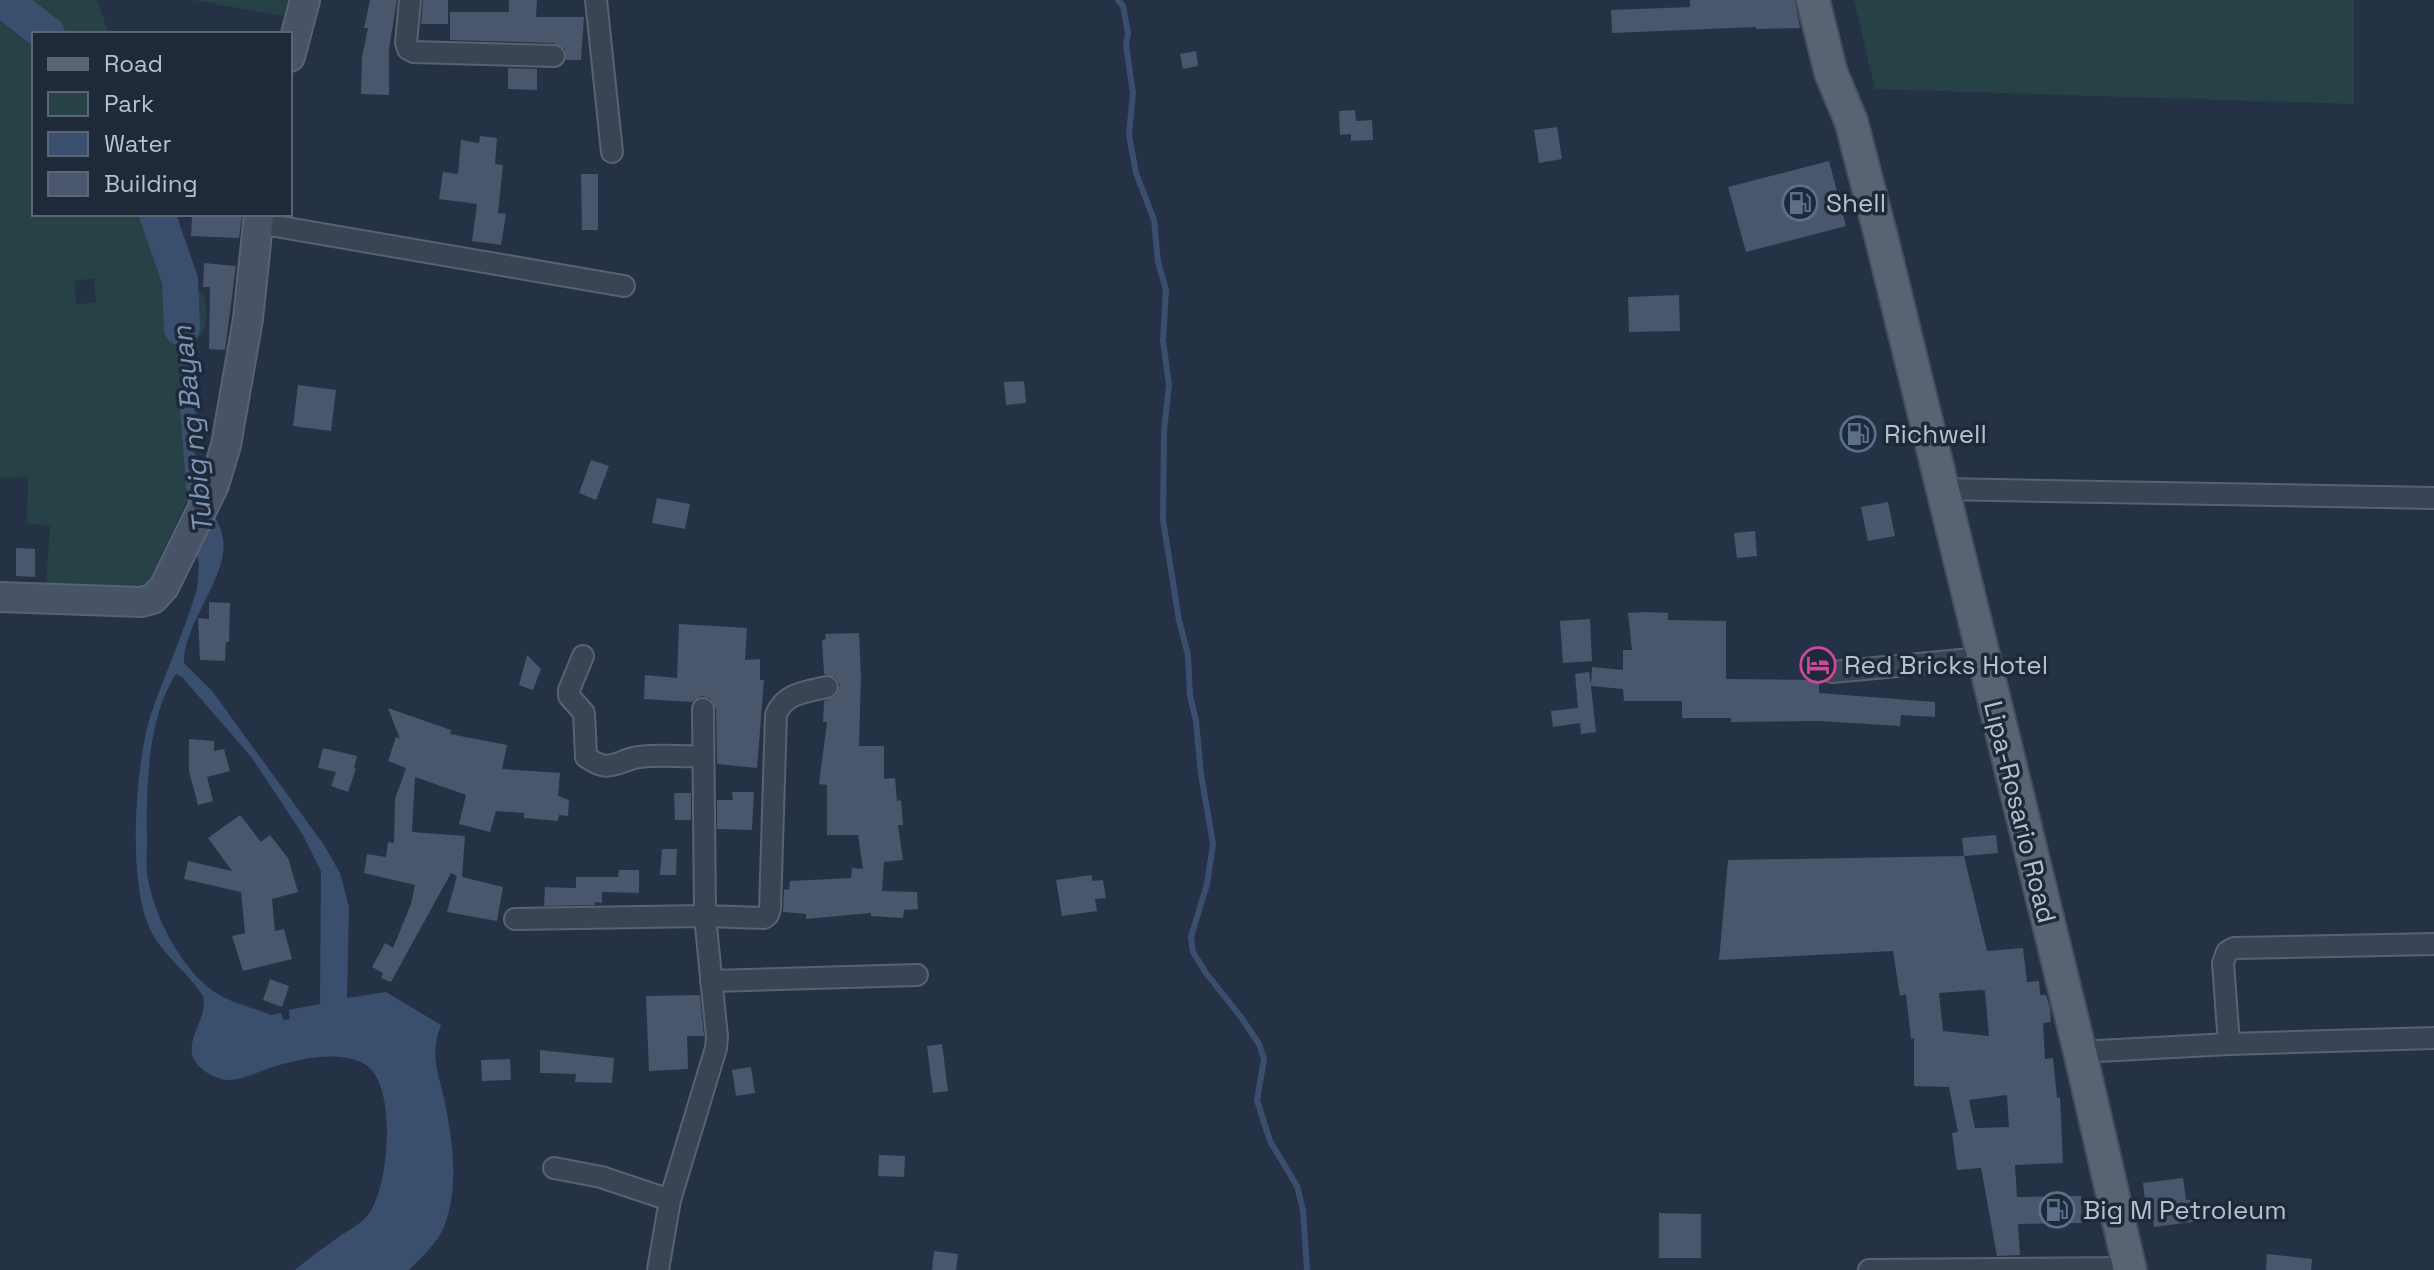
<svg xmlns="http://www.w3.org/2000/svg" width="2434" height="1270" font-family="'Space Grotesk',sans-serif">
  <style>
    .green { fill: #274246; fill-rule: evenodd }
    .water { fill: #3a4f6e; fill-rule: evenodd }
    .lines { fill: none; stroke-linecap: round; stroke-linejoin: round }
    .stream { stroke: #3a4f6e; stroke-width: 6 }
    .river { stroke: #3a4f6e; stroke-width: 36 }
    .building { fill: #49566b; fill-rule: evenodd }
    .street-casing { stroke: #586271; stroke-width: 24 }
    .secondary-casing { stroke: #586271; stroke-width: 32 }
    .primary-casing { stroke: #434d5d; stroke-width: 36 }
    .street { stroke: #3a4454; stroke-width: 20 }
    .secondary { stroke: #485367; stroke-width: 28 }
    .primary { stroke: #586474; stroke-width: 32 }
    .labels { text-anchor: middle; dominant-baseline: central; stroke-width: 7; stroke-linejoin: round; paint-order: stroke }
    .poi-label { font-size: 26px; fill: #b7c0cd; stroke: #1e2939; text-anchor: start }
    .street-label { font-size: 26px; fill: #b7c0cd; stroke: #1e2939 }
    .water-label { font-size: 28px; font-style: italic; fill: #7c95b6; stroke: #1e2939 }
  </style>
  <rect width="100%" height="100%" fill="#253245"/>
  <g class="green">
    <path d="M0 0H97L109 34H34V214H168L188 272 187 280 204 295 207 315 205 327 193 347 198 403 196 448 201 495C192 464 195 433 195 402 194 368 191 315 180 284V409L187 500 146 586H46L50 526 27 523 28 477 0 478ZM94 278 96 303 76 304 74 281Z"/>
    <path d="M193 0H293L292 6 284 16Z"/>
    <path d="M1854 0H2354V104L1875 89Z"/>
  </g>
  <path class="water" d="M180 280C189 319 194 361 195 401 195 426 193 451 196 475 200 507 228 519 223 554 217 590 183 629 184 663L212 691 324 845 340 873 349 907 347 998 386 992 441 1025C430 1054 437 1069 444 1098 452 1137 460 1187 444 1227 437 1243 422 1257 409 1270H295C306 1261 317 1252 329 1244 341 1234 358 1227 368 1215 389 1189 398 1086 366 1065 342 1050 302 1058 276 1066 262 1070 245 1079 230 1080 220 1080 209 1075 202 1069 175 1046 210 1021 203 996 188 972 162 955 150 929 127 881 135 762 152 711 164 677 179 643 191 608L197 589 199 565 187 500 180 409ZM176 674 182 677 252 758 303 835 321 871 320 1004 289 1010 290 1019 283 1020 281 1013 271 1015C252 1007 226 1002 209 988 180 964 157 921 149 884 145 871 147 855 147 841 146 791 147 718 176 674Z"/>
  <g class="lines">
    <path class="stream" d="M1118 0 1123 6 1128 33 1126 45 1133 93 1129 135 1136 173 1154 220 1158 262 1166 290 1163 341 1169 385 1164 431 1163 520 1179 620 1188 655 1190 695 1196 721 1201 774 1213 844 1207 884 1191 937 1193 952 1206 973 1241 1017 1259 1044 1264 1059 1257 1100 1270 1141 1297 1186 1303 1210 1307 1270"/>
    <g class="river">
      <path d="M3 0 47 34"/>
      <path d="M157 214 180 280 182 328"/>
    </g>
  </g>
  <g class="building">
    <path d="M370 0H397L389 49V95L361 94 362 57 368 28H364Z"/>
    <path d="M423 0H448V24H421Z"/>
    <path d="M509 0H537L536 17H584L581 60H566L565 49 554 43 450 40V12H509Z"/>
    <path d="M1690 0H1795L1800 28 1756 29V27L1612 33 1611 10 1690 7Z"/>
    <path d="M1196 51 1198 66 1183 69 1180 54Z"/>
    <path d="M508 68 537 69V90L508 89Z"/>
    <path d="M1355 110 1356 121 1372 120 1373 140 1351 141V134L1340 135 1339 111Z"/>
    <path d="M1557 127 1562 159 1539 163 1534 130Z"/>
    <path d="M480 136 497 138 495 164 503 165 498 213 506 214 501 245 472 241 477 204 439 199 443 172 458 174 461 140 479 143Z"/>
    <path d="M1829 161 1846 226 1746 252 1728 187Z"/>
    <path d="M581 174H598V230H582Z"/>
    <path d="M197 214 242 216 239 238 191 236 192 217H197Z"/>
    <path d="M204 263 236 266 225 350 209 349 210 287H203Z"/>
    <path d="M1679 295 1680 331 1629 332 1628 297Z"/>
    <path d="M1024 381 1026 403 1006 405 1004 382Z"/>
    <path d="M298 385 336 390 331 431 293 426Z"/>
    <path d="M591 460 609 466 596 500 579 493Z"/>
    <path d="M657 498 690 504 685 529 652 523Z"/>
    <path d="M1888 502 1895 536 1868 541 1861 507Z"/>
    <path d="M1755 531 1757 556 1737 558 1734 533Z"/>
    <path d="M16 548 35 549V577L16 576Z"/>
    <path d="M209 602 230 603 229 642H226L225 661 200 660 198 618 209 619Z"/>
    <path d="M1646 612 1668 613V620L1726 621V679L1819 680V693L1935 702V717L1901 715 1900 726 1818 721 1731 722V718H1682V701H1624L1623 689 1591 686 1596 732 1581 734 1580 723 1553 727 1551 711 1578 708 1575 674 1589 672 1591 685 1592 667 1623 670V650H1632L1628 613Z"/>
    <path d="M1590 619 1592 661 1563 663 1560 621Z"/>
    <path d="M679 624 747 628 745 660 760 659V680H764L757 768 717 764 716 709 710 698 702 696 692 702 644 699 645 675 677 678Z"/>
    <path d="M859 633 861 677 859 746H884V779L895 778 897 801 901 800 903 825H898L903 860 884 862 882 891 917 892 918 909 904 910 903 918 871 916V913L806 919V914L783 912 784 889 789 890 790 881 851 878 852 868 863 869 858 835H827V785L819 784 827 722H823L824 701 836 696 840 685 836 678 824 674 822 640 826 639 825 634Z"/>
    <path d="M527 655 541 669 533 690 519 685Z"/>
    <path d="M388 708 451 730 450 734 507 745 502 769 560 773 558 796 569 800 568 816 559 815 558 821 524 818V813L496 811 490 832 459 824 466 795 415 777 412 832 465 836 462 877 503 887 497 921 447 912 457 876 451 873 391 982 381 978 383 973 372 967 385 943 393 948 411 904 415 885 364 873 367 854 386 857 388 842 394 843 395 799 406 768 388 761 396 737 400 739Z"/>
    <path d="M189 739 214 741V751L224 749 230 771 207 777 213 801 198 805 189 771Z"/>
    <path d="M323 748 357 756 354 768 356 769 348 792 331 786 336 772 318 768Z"/>
    <path d="M732 792H754L752 830 717 829V800H733Z"/>
    <path d="M674 793H691V820H675Z"/>
    <path d="M240 815 261 842 270 835 288 858 298 892 272 899 275 931 284 929 292 959 243 971 232 936 245 933 241 892 184 879 188 861 232 871 208 838Z"/>
    <path d="M1996 835 1998 853 1964 856 1962 838Z"/>
    <path d="M662 849H677L676 875H660Z"/>
    <path d="M1964 856 1987 951 2023 948 2027 982 2039 981 2040 995H2046L2050 1008 2051 1022 2043 1023 2045 1059 2053 1058 2057 1098 2060 1097 2063 1163 2015 1165 2017 1197 2081 1196 2082 1223 2018 1224 2020 1255 1997 1256 1981 1168 1957 1170 1952 1133 1958 1132 1949 1087 1914 1086V1038L1911 1039 1906 994 1900 996 1893 951 1719 960 1728 860ZM1981 990 1985 991 1989 1036 1943 1031 1939 993ZM2007 1095 2009 1127 1975 1128 1969 1100Z"/>
    <path d="M619 870H639V893L602 892V903L595 902V905L544 906 545 887 576 888V877H618Z"/>
    <path d="M1092 875V881L1103 880 1106 898 1095 899 1097 911 1062 916 1056 880Z"/>
    <path d="M270 979 289 986 282 1007 263 1000Z"/>
    <path d="M700 995 704 1036H687L688 1069 649 1071 646 996Z"/>
    <path d="M942 1044 948 1091 933 1093 927 1046Z"/>
    <path d="M540 1050 614 1058 612 1083 575 1082 576 1074 540 1073Z"/>
    <path d="M510 1059 511 1080 482 1081 481 1060Z"/>
    <path d="M751 1067 755 1093 736 1096 732 1070Z"/>
    <path d="M879 1155 905 1156 904 1177 878 1176Z"/>
    <path d="M2183 1178 2186 1200 2197 1199 2200 1221 2154 1227 2150 1199 2145 1200 2143 1183Z"/>
    <path d="M1659 1213 1701 1214V1258H1659Z"/>
    <path d="M934 1251 958 1254 956 1270H932Z"/>
    <path d="M2267 1254 2312 1259 2311 1270H2266Z"/>
  </g>
  <g class="lines">
    <defs>
      <g id="street">
        <path d="M410 0 406 43 408 49 414 52 554 56"/>
        <path d="M596 0 612 152"/>
        <path d="M258 223 624 286"/>
        <path d="M1942 489 2434 498"/>
        <path d="M583 656 569 690V696L584 713 586 757C611 775 617 760 639 757 660 754 683 757 703 756"/>
        <path d="M1832 672 1983 658"/>
        <path d="M703 709 705 916 764 918 768 915 770 909 776 715C784 693 806 692 827 687"/>
        <path d="M515 919 705 916 717 1037 716 1048 670 1200 658 1270"/>
        <path d="M711 981 917 975"/>
        <path d="M2229 1044 2223 963 2227 952 2234 948 2434 944"/>
        <path d="M2080 1052 2229 1044 2434 1038"/>
        <path d="M554 1168 601 1177 670 1200"/>
        <path d="M1869 1270 2130 1268"/>
      </g>
      <g id="secondary">
        <path d="M290 57 305 0"/>
        <path d="M0 597 141 602 153 599 164 587 214 485 226 445 248 319 259 214"/>
      </g>
      <path id="primary" d="M1813 0 1831 73 1851 121 1881 236 2080 1052 2130 1270"/>
    </defs>
    <use href="#street" class="street-casing"/>
    <use href="#secondary" class="secondary-casing"/>
    <use href="#primary" class="primary-casing"/>
    <use href="#street" class="street"/>
    <use href="#secondary" class="secondary"/>
    <use href="#primary" class="primary"/>
  </g>
  <defs>
    <symbol id="fuel-ring" viewBox="-11 -11 22 22"><circle r="9.5" fill="#1e2939" stroke="#5c6f8a" stroke-width="1.5"/><path d="M-5.5-6h7V0h2V4h1.3V-2.5L3-4.5l.8-.8L6-3V5H2.5V1h-1V6h-7ZM-4.2-4.7v3.2H.2V-4.7Z" fill="#5c6f8a"/></symbol>
    <symbol id="hotel-ring" viewBox="-11 -11 22 22"><circle r="9.5" fill="#1e2939" stroke="#d1479c" stroke-width="1.5"/><path d="M-6-4.5h1.5V1H6V5H4.5V3h-9V5H-6ZM-4 0a1.8 1.8 0 1 1 3.6 0ZM.5 0V-2.5h3Q6-2.5 6 0Z" fill="#d1479c"/></symbol>
  </defs>
  <g fill-rule="evenodd">
    <use href="#fuel-ring" x="1780" y="183" width="40" height="40"/>
    <use href="#fuel-ring" x="1838" y="414" width="40" height="40"/>
    <use href="#hotel-ring" x="1798" y="645" width="40" height="40"/>
    <use href="#fuel-ring" x="2037" y="1190" width="40" height="40"/>
  </g>
  <g class="labels">
    <g class="poi-label">
      <text x="1826" y="203">Shell</text>
      <text x="1884" y="434">Richwell</text>
      <text x="1844" y="665">Red Bricks Hotel</text>
      <text x="2083" y="1210">Big M Petroleum</text>
    </g>
    <g class="street-label">
      <text transform="translate(2020 812) rotate(76)">Lipa-Rosario Road</text>
    </g>
    <g class="water-label">
      <text transform="translate(192 430) rotate(-96)">Tubig ng Bayan</text>
    </g>
  </g>
  <rect x="32" y="32" width="260" height="184" fill="#1e2939" stroke="#5b6574" stroke-width="2"/>
  <rect x="48" y="58" width="40" height="12" fill="#586474" stroke="#5b6574" stroke-width="2"/>
  <text x="104" y="72" font-size="24" fill="#b7c0cd">Road</text>
  <rect x="48" y="92" width="40" height="24" fill="#274246" stroke="#5b6574" stroke-width="2"/>
  <text x="104" y="112" font-size="24" fill="#b7c0cd">Park</text>
  <rect x="48" y="132" width="40" height="24" fill="#3a4f6e" stroke="#5b6574" stroke-width="2"/>
  <text x="104" y="152" font-size="24" fill="#b7c0cd">Water</text>
  <rect x="48" y="172" width="40" height="24" fill="#49566b" stroke="#5b6574" stroke-width="2"/>
  <text x="104" y="192" font-size="24" fill="#b7c0cd">Building</text>
</svg>
